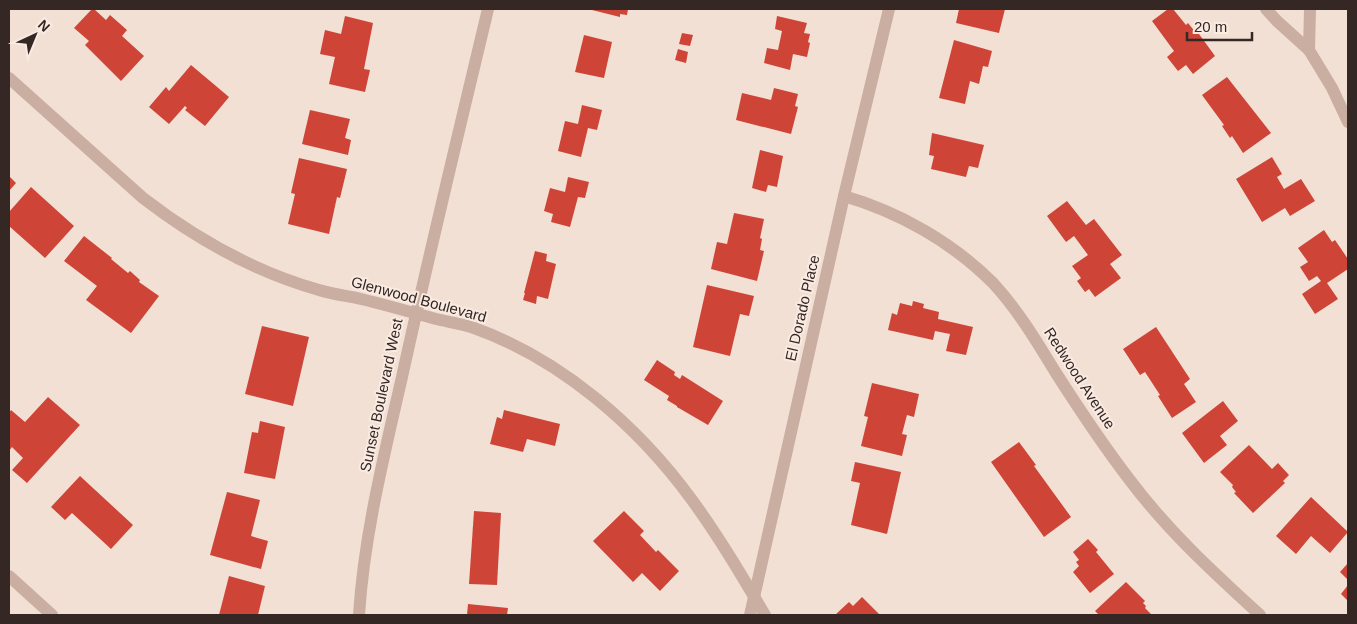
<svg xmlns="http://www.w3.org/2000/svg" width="1357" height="624" font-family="Helvetica,sans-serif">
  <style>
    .building { fill: #ce4538 }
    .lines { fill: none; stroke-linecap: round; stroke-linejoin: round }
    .street { stroke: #caaea1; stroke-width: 12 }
    .labels { text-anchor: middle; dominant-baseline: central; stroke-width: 4; stroke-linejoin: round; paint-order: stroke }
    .street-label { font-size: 15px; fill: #342724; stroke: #faebe2 }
  </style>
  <rect width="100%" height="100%" fill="#f2e0d5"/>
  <g class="building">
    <path d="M92 9H94L106 20 110 15 127 30 122 36 144 56 121 81 85 45 89 41 74 28Z"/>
    <path d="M588 9H628L627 15 620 14V17Z"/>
    <path d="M959 9H1005L999 33 956 23Z"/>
    <path d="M1168 9H1173L1186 25 1188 23 1196 33 1199 34 1215 56 1193 74 1186 65 1178 71 1167 57 1174 51 1152 21Z"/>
    <path d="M345 16 373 23 364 69 370 70 365 92 329 84 335 57 320 54 325 30 341 34Z"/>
    <path d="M777 16 807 23 804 33 810 34 808 42 810 43 807 57 793 54 790 70 764 63 767 48 778 50 782 31 775 29Z"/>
    <path d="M682 33 693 35 690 46 679 44Z"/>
    <path d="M584 35 612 42 604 78 575 72Z"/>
    <path d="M954 40 992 51 988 67 983 66 979 84 970 81 965 104 939 98Z"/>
    <path d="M678 49 688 52 686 63 675 60Z"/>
    <path d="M191 65 229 97 205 126 185 110 187 108 185 106 169 124 149 107 166 87 169 91Z"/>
    <path d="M1227 77 1271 133 1243 153 1232 136 1230 138 1222 126 1224 125 1202 95Z"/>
    <path d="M774 88 798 94 795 106 798 107 791 134 736 120 742 93 771 100Z"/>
    <path d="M582 105 602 110 597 130 588 128 581 157 558 151 565 121 578 124Z"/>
    <path d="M310 110 350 119 345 138 351 140 348 155 302 144Z"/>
    <path d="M932 133 984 145 978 168 969 166 966 177 931 169 934 156 929 155Z"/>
    <path d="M760 150 783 156 777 187 768 185 766 192 752 188Z"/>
    <path d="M1272 157 1282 174 1277 177 1284 189 1301 179 1315 201 1290 216 1285 208 1262 222 1236 179Z"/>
    <path d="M299 158 347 169 340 198 337 197 329 234 288 224 295 194 291 193Z"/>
    <path d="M9 176 16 183 9 191Z"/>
    <path d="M568 177 589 182 585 198 578 197 570 227 551 222 553 214 544 211 550 188 565 192Z"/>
    <path d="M31 187 74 226 45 258 9 226V212Z"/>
    <path d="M1067 201 1086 225 1094 219 1122 255 1110 264 1121 278 1095 297 1089 289 1085 292 1077 281 1081 278 1072 266 1088 255 1074 236 1066 242 1047 216Z"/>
    <path d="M734 213 764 219 760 238 762 239 760 250 764 251 757 281 711 269 717 242 727 244Z"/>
    <path d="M1324 230 1332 242 1335 240 1348 259V269L1327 283 1338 299 1315 314 1302 294 1321 281 1317 276 1309 281 1300 267 1308 262 1298 248Z"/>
    <path d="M84 236 112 258 111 259 128 273 130 271 140 280 139 282 159 296 131 333 86 300 97 286 64 261Z"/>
    <path d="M535 251 547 254 546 261 556 264 548 299 537 296 536 304 523 300 525 293H524Z"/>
    <path d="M707 285 754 296 749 316 740 314 730 356 693 347Z"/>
    <path d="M913 301 924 304 923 308 939 312 938 319 973 327 966 355 946 351 950 334 935 331 933 340 888 330 892 313 897 315 900 303 912 306Z"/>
    <path d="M262 326 309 337 293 406 245 394Z"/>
    <path d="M1156 327 1190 379 1184 384 1196 402 1172 418 1158 396 1160 395 1145 372 1140 375 1123 349Z"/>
    <path d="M657 360 675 372 674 375 680 379 682 375 723 401 708 425 677 407V406L667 400 669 396 644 380Z"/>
    <path d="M872 383 919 394 914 417 907 415 902 434 907 435 902 456 861 446 868 417 864 416Z"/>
    <path d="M48 397 80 425 27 483 12 470 23 458 12 447 9 451V413L11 410 25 422Z"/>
    <path d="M1223 401 1238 421 1220 436 1227 445 1204 463 1182 433Z"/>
    <path d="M504 410 560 424 555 446 527 439 523 452 490 444 497 417 502 419Z"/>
    <path d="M260 421 285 427 275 479 244 473 252 432 258 433Z"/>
    <path d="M1019 442 1036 465 1034 466 1071 517 1044 537 991 462Z"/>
    <path d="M1249 445 1272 469 1278 463 1289 475 1283 481 1285 483 1253 513 1234 493 1236 492 1232 487 1233 485 1220 472Z"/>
    <path d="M855 462 901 472 887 534 851 525 860 483 851 481Z"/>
    <path d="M80 476 133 525 111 549 72 513 65 520 51 507Z"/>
    <path d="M227 492 260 500 251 536 268 541 261 569 210 555Z"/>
    <path d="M1311 497 1348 532 1330 553 1311 536 1296 554 1276 536Z"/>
    <path d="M474 511 501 513 497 585 469 584Z"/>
    <path d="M624 511 644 531 640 535 656 552 658 550 679 571 660 591 642 573 633 582 593 541Z"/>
    <path d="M1088 539 1098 550 1096 552 1114 574 1090 593 1073 572 1079 566 1076 562 1079 560 1073 552Z"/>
    <path d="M1348 563V580L1340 572Z"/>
    <path d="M229 576 265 586 258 615H219Z"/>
    <path d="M1126 582 1145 601 1143 603 1146 606 1145 608 1152 615H1099L1095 611Z"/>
    <path d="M1348 585V601L1341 594Z"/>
    <path d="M862 597 880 615H835L849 602 853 606Z"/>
    <path d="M468 604 508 608 507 615H467Z"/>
  </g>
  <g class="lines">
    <g class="street">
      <path d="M1266 9 1277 21 1309 50 1332 88 1348 122"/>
      <path d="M1309 50 1310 9"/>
      <path d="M9 78 143 198C195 238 255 272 319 290 332 294 347 296 361 299 386 305 411 312 436 319 449 322 462 324 474 328 561 359 638 426 692 500 719 537 742 576 765 615"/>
      <path d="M844 196C899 212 952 242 993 283 1018 310 1037 342 1056 373 1079 409 1103 445 1129 479 1167 530 1214 573 1260 615"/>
      <path d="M9 576 52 615"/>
      <path d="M359 615C364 535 384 456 402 377 429 254 459 131 488 9"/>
      <path d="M750 615 844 196 889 9"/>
    </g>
  </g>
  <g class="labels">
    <g class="street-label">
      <text transform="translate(419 299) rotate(15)">Glenwood Boulevard</text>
      <text transform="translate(802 308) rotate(-77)">El Dorado Place</text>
      <text transform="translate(1080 378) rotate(57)">Redwood Avenue</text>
      <text transform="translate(381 395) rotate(-78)">Sunset Boulevard West</text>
    </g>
  </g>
  <rect width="1357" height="624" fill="none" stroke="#342724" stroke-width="20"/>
  <g transform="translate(35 35) rotate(44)" stroke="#faebe2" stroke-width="4" paint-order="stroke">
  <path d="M0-4L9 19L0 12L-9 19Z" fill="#342724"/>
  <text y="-8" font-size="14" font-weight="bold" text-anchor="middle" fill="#342724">N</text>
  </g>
  <path d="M1187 32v8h65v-8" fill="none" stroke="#342724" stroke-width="2.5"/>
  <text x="1194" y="32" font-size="15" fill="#342724" stroke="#faebe2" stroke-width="4" paint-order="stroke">20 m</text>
</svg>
